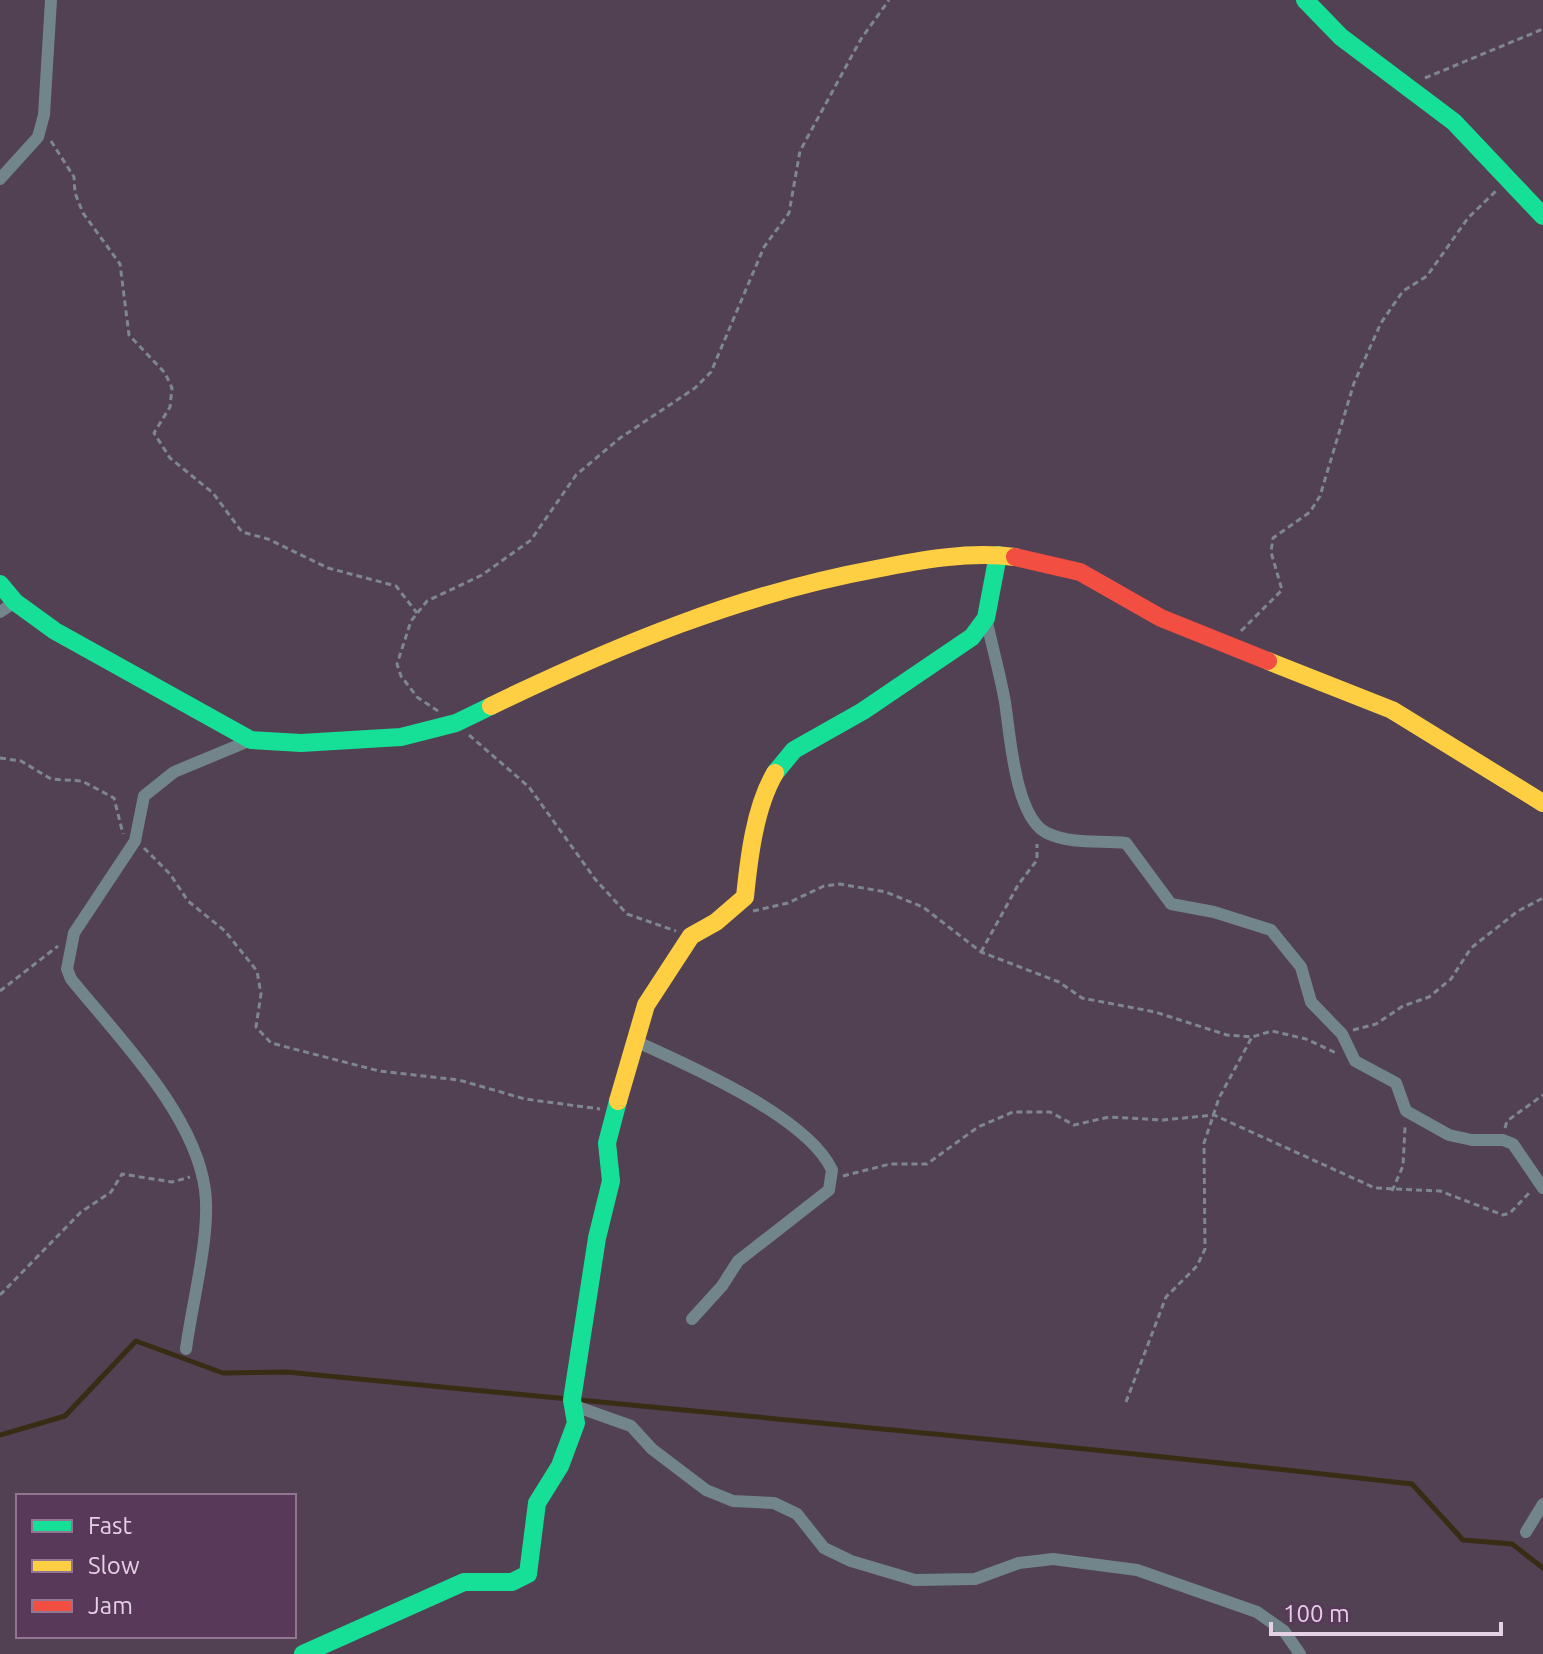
<svg xmlns="http://www.w3.org/2000/svg" width="1543" height="1654" font-family="Ubuntu,sans-serif">
  <style>
    .lines { fill: none; stroke-linecap: round; stroke-linejoin: round }
    .stream { stroke: #392c15; stroke-width: 5 }
    .path { stroke: #7f878e; stroke-width: 3; stroke-dasharray: 6 4; stroke-linecap: butt }
    .street { stroke: #71858a; stroke-width: 12 }
    .fast { stroke: #16e098; stroke-width: 18 }
    .slow { stroke: #ffcf43; stroke-width: 18 }
    .jam { stroke: #f24e42; stroke-width: 18 }
  </style>
  <rect width="100%" height="100%" fill="#524152"/>
  <g class="lines">
    <path class="stream" d="M0 1435 65 1416 136 1341 223 1373 287 1372C662 1409 1037 1441 1412 1484L1463 1540 1512 1544 1543 1568"/>
    <g class="path">
      <path d="M1425 78 1543 29"/>
      <path d="M51 141 74 177 75 193 83 213 120 264 129 335 165 373 172 388 170 407 154 433 170 458 213 493 242 532 268 539 328 568 396 586 417 613"/>
      <path d="M1241 631 1282 590 1271 552 1273 538 1310 512 1320 496 1354 383 1381 323 1403 291 1427 276 1468 218 1497 190"/>
      <path d="M438 711 417 697 401 676 397 664 411 621 427 601 482 575 531 540 576 475 620 438 695 388 711 372 764 247 789 213 800 151 861 39 889 0"/>
      <path d="M469 735 529 787 595 879 627 914 676 931"/>
      <path d="M0 758 21 761 51 779 82 781 114 798 123 834"/>
      <path d="M144 848 170 874 188 901 225 931 257 971 261 994 256 1027 271 1043 379 1071 459 1080 525 1099 600 1109"/>
      <path d="M753 911 788 903 824 886 840 884 886 892 923 907 981 952 1059 982 1082 998 1155 1012 1227 1035 1252 1037 1272 1031 1306 1039 1336 1053"/>
      <path d="M981 952 1018 885 1037 860V844"/>
      <path d="M0 991 58 946"/>
      <path d="M1353 1030 1376 1024 1403 1006 1429 997 1451 979 1471 948 1518 911 1543 898"/>
      <path d="M1505 1128 1507 1121 1543 1095"/>
      <path d="M843 1176 890 1164H927L978 1127 1013 1112H1050L1074 1125 1109 1117 1163 1120 1214 1115 1375 1188 1440 1191 1503 1215 1510 1213 1530 1192"/>
      <path d="M1392 1191 1403 1166 1405 1127"/>
      <path d="M0 1295 81 1212 111 1192 122 1174 172 1182 190 1177"/>
      <path d="M1126 1402 1166 1297 1197 1266 1205 1249 1204 1143 1219 1098 1252 1037"/>
    </g>
    <g class="street">
      <path d="M0 179 38 137 44 115 51 0"/>
      <path d="M0 612 15 602"/>
      <path d="M986 618C992 646 1000 674 1005 702 1010 734 1015 818 1047 833 1072 845 1100 840 1126 843L1171 904 1214 912 1271 930 1301 967 1311 1002 1342 1034 1355 1061 1396 1083 1406 1111 1449 1135 1472 1140H1503L1513 1144 1543 1188"/>
      <path d="M633 1040C686 1064 807 1116 832 1170L829 1190 738 1261 722 1286 692 1319"/>
      <path d="M186 1349C192 1303 211 1233 205 1190 195 1114 118 1037 71 979L67 969 74 933 135 841 144 796 174 772 251 740"/>
      <path d="M572 1405 631 1426 652 1449 706 1490 733 1501 774 1503 797 1514 824 1548 851 1561 915 1580 975 1579 1019 1563 1053 1559 1137 1570 1257 1612 1284 1631 1300 1654"/>
      <path d="M1526 1532 1543 1504"/>
    </g>
    <g class="fast">
      <path d="M1305 0 1341 37 1454 122 1543 216"/>
      <path d="M0 584 15 602 55 631 251 740 301 743 401 737 456 723 491 706"/>
      <path d="M775 773 794 750 863 711 972 637 986 618 998 555"/>
      <path d="M303 1654 464 1582H512L528 1574 537 1503 560 1466 576 1423 572 1400 597 1238 611 1181 607 1143 618 1101"/>
    </g>
    <g class="slow">
      <path d="M1268 661 1392 710 1543 803"/>
      <path d="M491 706C615 646 740 594 876 569 920 560 970 551 1015 557"/>
      <path d="M618 1101 646 1005 691 936 716 922 745 897C749 857 755 807 775 773"/>
    </g>
    <path class="jam" d="M1015 557 1080 572 1161 618 1268 661"/>
  </g>
  <rect x="16" y="1494" width="280" height="144" fill="#59395a" stroke="#917692" stroke-width="2"/>
  <rect x="32" y="1520" width="40" height="12" fill="#16e098" stroke="#917692" stroke-width="2"/>
  <text x="88" y="1534" font-size="24" fill="#e5d1e5">Fast</text>
  <rect x="32" y="1560" width="40" height="12" fill="#ffcf43" stroke="#917692" stroke-width="2"/>
  <text x="88" y="1574" font-size="24" fill="#e5d1e5">Slow</text>
  <rect x="32" y="1600" width="40" height="12" fill="#f24e42" stroke="#917692" stroke-width="2"/>
  <text x="88" y="1614" font-size="24" fill="#e5d1e5">Jam</text>
  <path d="M1271 1622v12h230v-12" fill="none" stroke="#e5d1e5" stroke-width="4"/>
  <text x="1283" y="1622" font-size="24" fill="#e5d1e5" stroke="#59395a" stroke-width="6" paint-order="stroke">100 m</text>
</svg>
